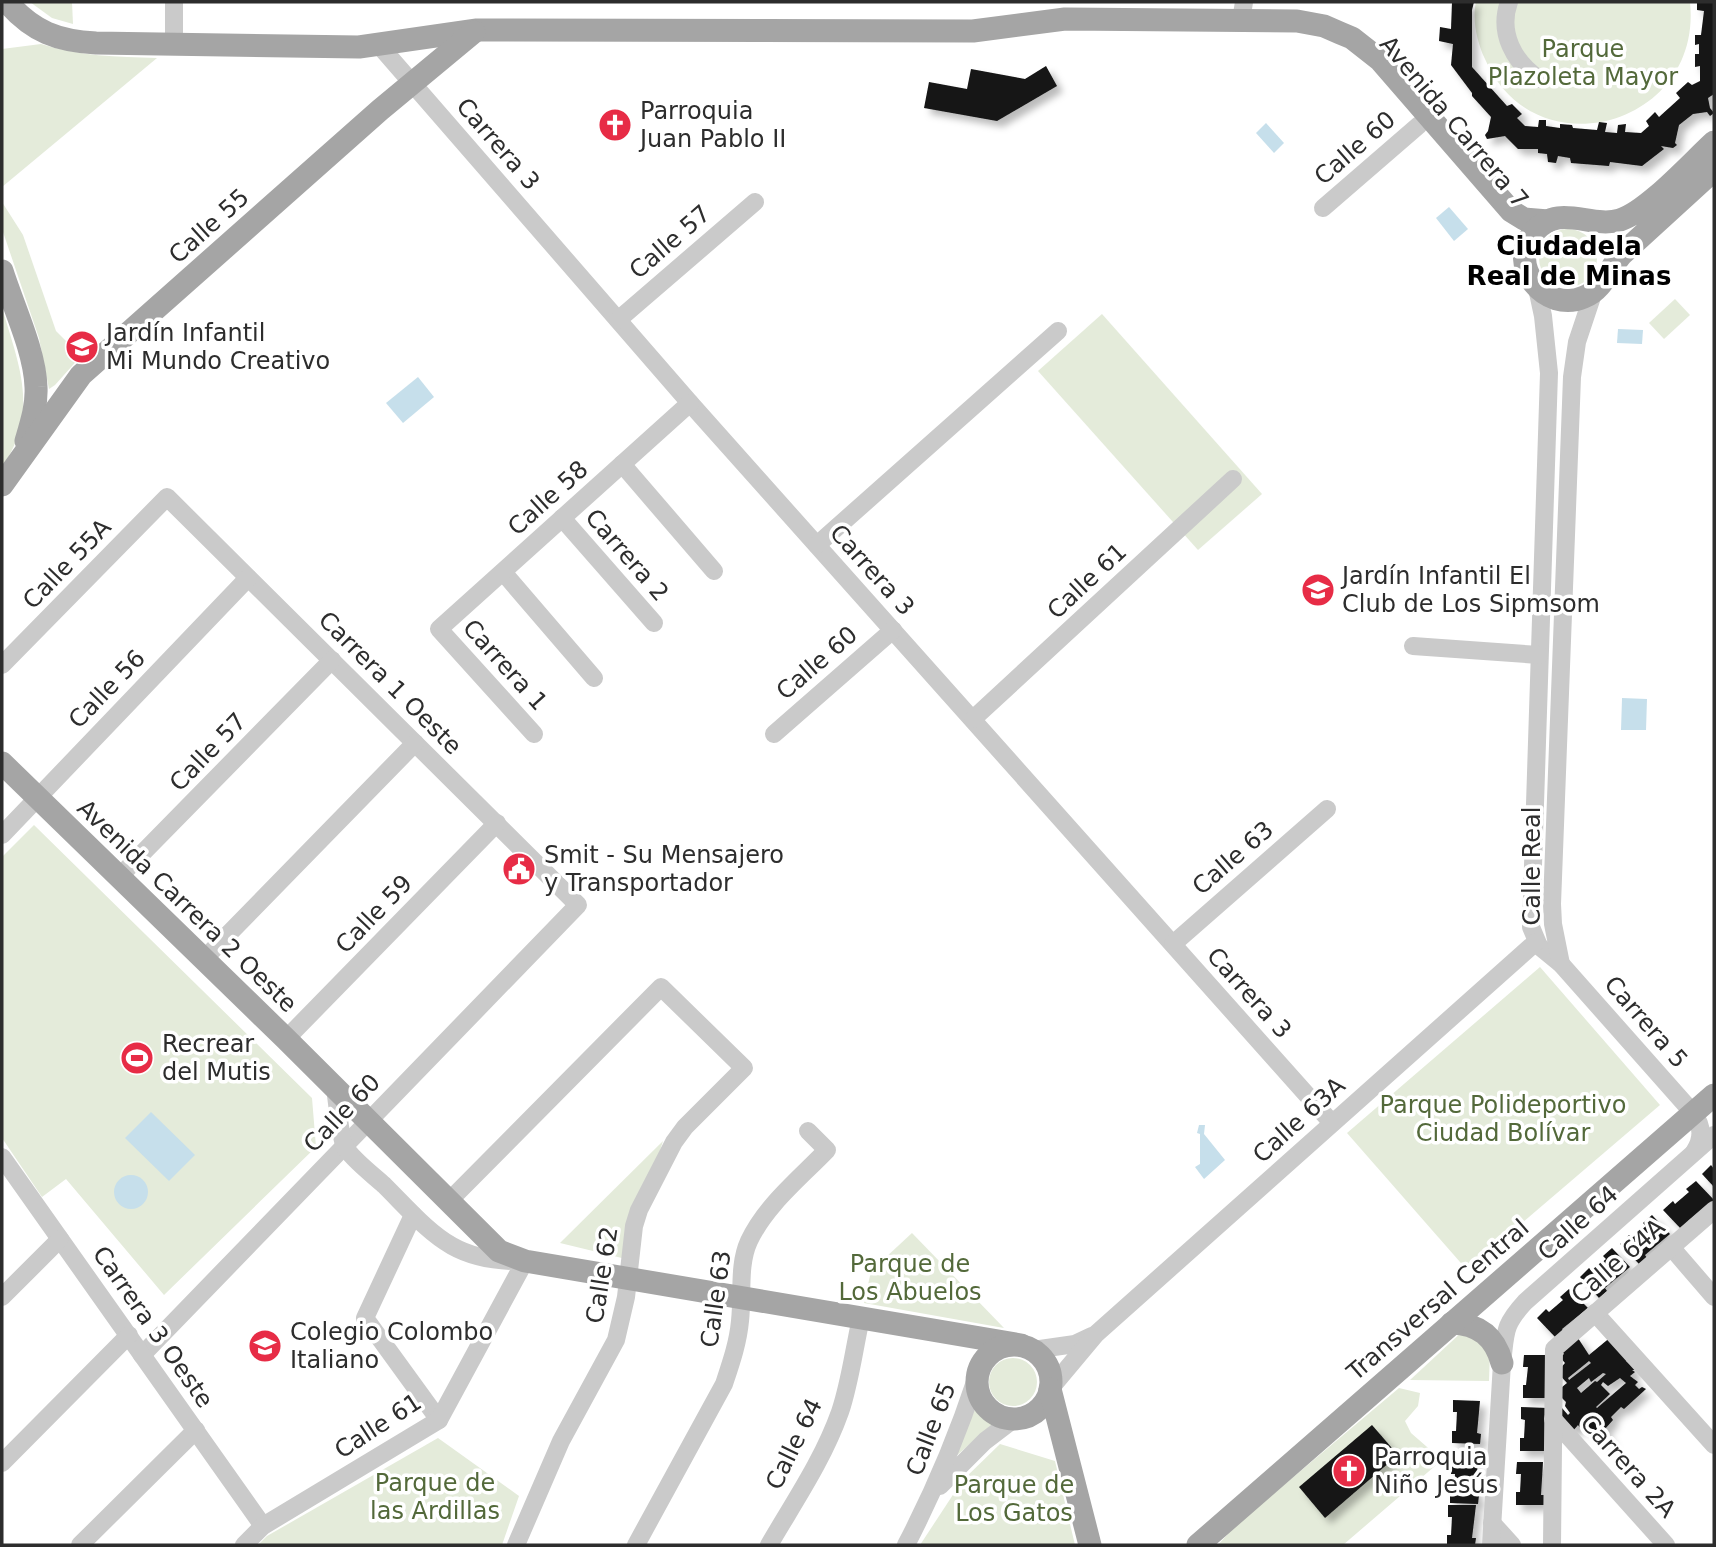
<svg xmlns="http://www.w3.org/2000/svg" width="1716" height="1547" font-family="'DejaVu Sans',sans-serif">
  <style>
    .green { fill: #e4ebda }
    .water { fill: #c6dfeb }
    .building { fill: #141414; fill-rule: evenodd; filter: url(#shadow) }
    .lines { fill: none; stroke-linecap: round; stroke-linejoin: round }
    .minor { stroke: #cacaca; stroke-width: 18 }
    .major { stroke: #a5a5a5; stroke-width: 23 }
    .labels { text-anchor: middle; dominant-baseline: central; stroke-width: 7; stroke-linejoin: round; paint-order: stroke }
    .park-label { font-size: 24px; fill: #53693a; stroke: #fff }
    .poi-label { font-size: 24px; fill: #2d2d2d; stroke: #fff; text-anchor: start }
    .street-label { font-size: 24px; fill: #2d2d2d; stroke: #fff }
    .neighbourhood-label { font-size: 26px; font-weight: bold; fill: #000; stroke: #fff }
  </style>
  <defs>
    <filter id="shadow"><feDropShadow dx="6" dy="6" stdDeviation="3.5" flood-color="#0004"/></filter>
  </defs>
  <rect width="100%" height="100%" fill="#fff"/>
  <g class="green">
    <path d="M30 2H72L73 24 52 18Z"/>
    <path d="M1476 2H1690C1703 127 1533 172 1485 59 1477 42 1472 20 1476 2Z"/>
    <path d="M41 44C79 56 117 57 157 58L2 187V49Z"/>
    <path d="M2 202 23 235 56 331 81 356 55 385 49 389 39 338 2 229Z"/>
    <circle cx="1568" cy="258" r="29"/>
    <path d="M1675 299 1690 315 1664 339 1649 323Z"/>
    <path d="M2 308C19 365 40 413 2 467Z"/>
    <path d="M1102 314 1262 494 1198 550 1038 371Z"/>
    <path d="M34 825 312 1098 316 1147 164 1295 66 1179 42 1197 2 1138V857Z"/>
    <path d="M1540 967 1660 1105 1467 1270 1347 1133Z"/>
    <path d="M663 1141 626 1259 560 1243Z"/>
    <path d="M912 1233 1004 1328 864 1303 871 1271Z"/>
    <path d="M1464 1330 1490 1352 1489 1381 1410 1380Z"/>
    <circle cx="1013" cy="1382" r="24"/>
    <path d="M1399 1388 1420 1393 1418 1406 1405 1421 1411 1433 1442 1460 1343 1545H1218L1234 1527Z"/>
    <path d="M975 1409 995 1422 955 1457Z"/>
    <path d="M438 1438 519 1496 502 1545H258L267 1536Z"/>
    <path d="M1000 1444 1055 1461 1075 1545H920L962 1481Z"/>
  </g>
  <g class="water">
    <path d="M1266 123 1284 143 1274 153 1256 133Z"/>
    <path d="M1449 207 1468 229 1454 241 1436 218Z"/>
    <path d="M1618 329 1643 330 1642 344 1617 343Z"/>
    <path d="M418 377 434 397 403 423 386 403Z"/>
    <path d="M1622 698 1647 699 1646 730H1621Z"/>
    <path d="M151 1112 195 1155 169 1181 125 1138Z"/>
    <path d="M1199 1125H1205L1204 1134 1225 1160 1204 1179 1195 1167 1200 1164V1134L1197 1133Z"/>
    <circle cx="131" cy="1192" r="17"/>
  </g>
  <g class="building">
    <path d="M1452 2H1474L1472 10V67L1507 106 1512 104 1522 114 1517 118 1525 126 1538 127 1539 120H1546V126L1560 128V124L1572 125 1573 128 1597 130 1599 122 1607 123 1605 132 1617 133 1618 125 1626 124 1625 132 1641 133 1649 126 1646 121 1655 112 1659 117 1680 98 1676 93 1688 82 1692 85 1700 81V66L1695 67V54H1699V44L1695 45V35H1701L1704 11 1697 10V2H1714V94L1708 98 1710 108 1714 113 1710 116 1707 112 1693 114 1679 125 1675 143 1677 145 1673 148 1661 146 1664 149 1642 166 1610 162 1609 166 1571 163 1570 158 1558 156 1556 163 1548 162 1547 154 1538 153V149H1518L1505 136 1487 139 1485 135 1488 131 1491 117 1472 96V93L1451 65 1453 44 1439 41 1440 27 1451 29Z"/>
    <path d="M1046 66 1057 86 997 121 924 108 929 82 967 89 971 69 1025 79Z"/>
    <path d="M1711 1165 1714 1169V1187L1702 1174Z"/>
    <path d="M1696 1181 1714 1200 1688 1221 1690 1224 1682 1230 1663 1210 1673 1201 1675 1204 1689 1192 1686 1189Z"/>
    <path d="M1652 1215 1670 1234 1645 1255 1647 1258 1639 1264 1620 1244 1629 1235 1632 1238 1646 1226 1643 1223Z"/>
    <path d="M1612 1248 1630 1267 1605 1288 1607 1291 1599 1298 1580 1277 1589 1268 1592 1271 1606 1259 1603 1256Z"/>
    <path d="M1569 1289 1588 1308 1562 1329 1564 1332 1556 1338 1537 1318 1546 1309 1549 1312 1563 1300 1560 1297Z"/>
    <path d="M1576 1335 1589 1355 1612 1336 1627 1359 1626 1361 1636 1370H1632L1635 1372 1630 1376 1638 1382 1635 1385 1639 1389 1642 1387 1646 1389 1624 1409 1621 1407 1611 1417 1613 1420 1604 1430 1611 1441 1605 1445 1584 1426 1581 1429 1578 1425 1572 1432 1555 1413 1562 1408 1568 1415 1570 1413 1565 1406 1566 1402 1556 1392 1567 1383 1557 1372 1565 1363 1560 1357 1564 1354 1560 1349ZM1589 1361 1591 1363 1569 1380 1568 1378ZM1603 1373 1606 1374 1597 1382 1595 1381 1581 1393 1577 1388 1589 1378 1591 1382ZM1620 1378 1626 1383 1597 1408 1596 1407 1610 1394 1601 1385 1603 1382 1608 1386Z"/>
    <path d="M1524 1355H1550V1398H1523V1385H1526L1528 1367H1523Z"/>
    <path d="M1453 1400 1480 1401 1477 1433 1481 1434 1480 1444 1452 1443V1431H1456L1457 1412H1453Z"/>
    <path d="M1521 1407 1548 1408V1451H1520V1438H1524L1525 1420 1521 1419Z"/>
    <path d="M1372 1425 1398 1455 1325 1518 1299 1487Z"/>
    <path d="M1451 1462H1478L1475 1495H1479L1478 1504 1450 1503V1492L1454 1493 1455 1474H1451Z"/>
    <path d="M1517 1462H1543L1541 1495H1544V1505H1516V1492H1520L1521 1474H1516Z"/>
    <path d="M1448 1505H1476L1472 1538H1476L1475 1545H1447V1535H1451L1452 1517H1448Z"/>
  </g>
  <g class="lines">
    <g class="minor">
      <path d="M1509 2C1498 33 1514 62 1539 79"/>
      <path d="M1241 21 1244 2"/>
      <path d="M174 44V2"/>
      <path d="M379 45 690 403 1332 1123"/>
      <path d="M1323 208 1419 125"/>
      <path d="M1537 288 1543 316 1549 373 1531 927 1539 946 1561 964 1693 1113C1703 1126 1703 1139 1694 1152"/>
      <path d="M618 320 755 202"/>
      <path d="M622 464 714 571"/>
      <path d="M562 518 654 623"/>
      <path d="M817 545 1058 331"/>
      <path d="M503 572 594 678"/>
      <path d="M1413 646 1539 655"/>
      <path d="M2 665 167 497 578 905 142 1355"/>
      <path d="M973 719 1233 479"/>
      <path d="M534 734 439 629 690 403"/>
      <path d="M774 734 893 630"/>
      <path d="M2 835 248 578"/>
      <path d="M119 877 332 660"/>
      <path d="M1173 944 1327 809"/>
      <path d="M204 959 415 743"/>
      <path d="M1561 964 1553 924 1552 904 1572 377 1577 342 1594 291"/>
      <path d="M286 1039 497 823"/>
      <path d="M2 1157 263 1526"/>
      <path d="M448 1202 661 987 744 1068 685 1127 674 1142 639 1210 634 1226 626 1297 616 1340 561 1441 516 1545"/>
      <path d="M413 1215 365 1318 439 1420"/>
      <path d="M1671 1247 1714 1297"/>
      <path d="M2 1297 60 1239"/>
      <path d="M1595 1313 1714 1445"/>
      <path d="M1033 1350 1075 1344 1092 1336"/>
      <path d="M1050 1389 1096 1334 1536 942"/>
      <path d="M1553 1419 1666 1545"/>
      <path d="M2 1463 129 1335"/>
      <path d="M940 1486 985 1441 1014 1419"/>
      <path d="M1492 1523 1512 1545"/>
      <path d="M80 1545 196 1430"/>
      <path d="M244 1545 263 1526 439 1420 525 1261C452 1263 432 1233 384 1185 373 1175 352 1159 345 1147 340 1138 337 1100 335 1088"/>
      <path d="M636 1545 724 1384C731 1363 738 1343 740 1321 743 1294 738 1265 749 1241 766 1205 800 1178 827 1150L808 1131"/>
      <path d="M769 1545C794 1502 823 1460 840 1412 850 1383 854 1349 861 1318"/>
      <path d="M906 1545C934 1491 957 1437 976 1379"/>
      <path d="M1491 1545 1502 1363C1506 1332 1503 1326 1525 1302L1714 1135"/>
      <path d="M1552 1545 1554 1349 1714 1210"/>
    </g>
    <g class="major">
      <path d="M7 2C33 32 58 41 96 43L359 47 477 30 973 31 1065 19 1297 21 1324 26 1340 33 1352 38 1380 60 1511 211 1524 219 1548 221"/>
      <path d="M1714 142C1691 163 1648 211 1620 220 1590 229 1559 202 1534 232 1506 265 1545 314 1584 297 1603 290 1609 268 1622 254L1714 170"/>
      <path d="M2 271C13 306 35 351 36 387 37 406 31 424 26 441"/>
      <path d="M2 485 81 375 380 110 474 32"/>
      <path d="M2 763 286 1039 499 1251 525 1261 1021 1345"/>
      <path d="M1452 1323C1479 1324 1495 1337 1502 1363"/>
      <circle cx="1014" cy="1382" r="37"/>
      <path d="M1050 1389 1090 1545"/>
      <path d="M1198 1545 1714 1095"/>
    </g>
  </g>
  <defs>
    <symbol id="church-disc" viewBox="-11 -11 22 22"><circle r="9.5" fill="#e72c46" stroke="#fff"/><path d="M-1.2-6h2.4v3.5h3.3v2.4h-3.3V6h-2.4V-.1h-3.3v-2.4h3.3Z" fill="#fff"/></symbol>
    <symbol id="school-disc" viewBox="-11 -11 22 22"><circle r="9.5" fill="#e72c46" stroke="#fff"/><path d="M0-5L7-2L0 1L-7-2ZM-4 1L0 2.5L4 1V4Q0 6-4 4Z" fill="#fff"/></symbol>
    <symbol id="civic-disc" viewBox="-11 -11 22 22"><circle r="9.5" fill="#e72c46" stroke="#fff"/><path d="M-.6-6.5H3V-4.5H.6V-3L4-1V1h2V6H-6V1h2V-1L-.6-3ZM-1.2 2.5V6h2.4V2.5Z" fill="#fff"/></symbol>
    <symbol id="stadium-disc" viewBox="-11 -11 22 22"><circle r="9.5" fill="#e72c46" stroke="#fff"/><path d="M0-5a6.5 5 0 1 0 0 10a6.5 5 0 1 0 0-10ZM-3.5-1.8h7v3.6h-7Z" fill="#fff"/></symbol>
  </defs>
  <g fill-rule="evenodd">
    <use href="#church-disc" x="596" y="106" width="38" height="38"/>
    <use href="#school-disc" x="63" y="328" width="38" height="38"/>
    <use href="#school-disc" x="1299" y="571" width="38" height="38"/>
    <use href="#civic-disc" x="500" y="850" width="38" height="38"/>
    <use href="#stadium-disc" x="118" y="1039" width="38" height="38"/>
    <use href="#school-disc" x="246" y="1327" width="38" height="38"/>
    <use href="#church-disc" x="1330" y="1452" width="38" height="38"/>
  </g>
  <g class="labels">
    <g class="park-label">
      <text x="1583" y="49">Parque<tspan x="1583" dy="28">Plazoleta Mayor</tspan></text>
      <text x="1503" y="1105">Parque Polideportivo<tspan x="1503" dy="28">Ciudad Bolívar</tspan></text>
      <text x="910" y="1264">Parque de<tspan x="910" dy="28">Los Abuelos</tspan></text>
      <text x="435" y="1483">Parque de<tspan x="435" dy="28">las Ardillas</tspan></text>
      <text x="1014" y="1485">Parque de<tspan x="1014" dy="28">Los Gatos</tspan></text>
    </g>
    <g class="poi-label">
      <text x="640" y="111">Parroquia<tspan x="640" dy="28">Juan Pablo II</tspan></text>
      <text x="106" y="333">Jardín Infantil<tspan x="106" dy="28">Mi Mundo Creativo</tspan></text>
      <text x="1342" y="576">Jardín Infantil El<tspan x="1342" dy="28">Club de Los Sipmsom</tspan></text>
      <text x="544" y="855">Smit - Su Mensajero<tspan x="544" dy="28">y Transportador</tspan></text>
      <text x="162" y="1044">Recrear<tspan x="162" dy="28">del Mutis</tspan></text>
      <text x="290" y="1332">Colegio Colombo<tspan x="290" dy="28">Italiano</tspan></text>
      <text x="1374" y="1457">Parroquia<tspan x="1374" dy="28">Niño Jesús</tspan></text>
    </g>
    <g class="street-label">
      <text transform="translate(1454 122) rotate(50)">Avenida Carrera 7</text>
      <text transform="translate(498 144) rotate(49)">Carrera 3</text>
      <text transform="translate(1355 148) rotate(-41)">Calle 60</text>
      <text transform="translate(209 226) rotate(-42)">Calle 55</text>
      <text transform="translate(670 242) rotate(-41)">Calle 57</text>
      <text transform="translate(548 498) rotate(-42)">Calle 58</text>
      <text transform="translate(627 555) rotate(49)">Carrera 2</text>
      <text transform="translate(67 564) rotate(-46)">Calle 55A</text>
      <text transform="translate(872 570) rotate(48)">Carrera 3</text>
      <text transform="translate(1087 581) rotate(-43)">Calle 61</text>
      <text transform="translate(817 663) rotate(-41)">Calle 60</text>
      <text transform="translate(505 665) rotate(48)">Carrera 1</text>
      <text transform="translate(390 683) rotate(45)">Carrera 1 Oeste</text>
      <text transform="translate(107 689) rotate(-46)">Calle 56</text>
      <text transform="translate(208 752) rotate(-46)">Calle 57</text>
      <text transform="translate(1233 858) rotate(-41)">Calle 63</text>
      <text transform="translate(1532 866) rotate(-90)">Calle Real</text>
      <text transform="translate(187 906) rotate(44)">Avenida Carrera 2 Oeste</text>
      <text transform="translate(374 914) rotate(-46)">Calle 59</text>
      <text transform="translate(1249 993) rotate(48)">Carrera 3</text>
      <text transform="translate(1646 1022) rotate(49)">Carrera 5</text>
      <text transform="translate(342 1113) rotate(-46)">Calle 60</text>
      <text transform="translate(1299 1120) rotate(-42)">Calle 63A</text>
      <text transform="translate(1578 1223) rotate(-42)">Calle 64</text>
      <text transform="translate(1618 1261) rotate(-41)">Calle 64A</text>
      <text transform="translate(602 1275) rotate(-81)">Calle 62</text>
      <text transform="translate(716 1299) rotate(-82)">Calle 63</text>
      <text transform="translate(1438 1300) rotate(-41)">Transversal Central</text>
      <text transform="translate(153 1327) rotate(55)">Carrera 3 Oeste</text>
      <text transform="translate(378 1426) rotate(-33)">Calle 61</text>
      <text transform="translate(931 1429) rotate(-69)">Calle 65</text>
      <text transform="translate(794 1444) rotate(-64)">Calle 64</text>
      <text transform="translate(1628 1466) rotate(48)">Carrera 2A</text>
    </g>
    <g class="neighbourhood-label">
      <text x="1569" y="246">Ciudadela<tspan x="1569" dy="30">Real de Minas</tspan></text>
    </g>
  </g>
  <rect width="1716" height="1547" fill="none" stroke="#2d2d2d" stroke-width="7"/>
</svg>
